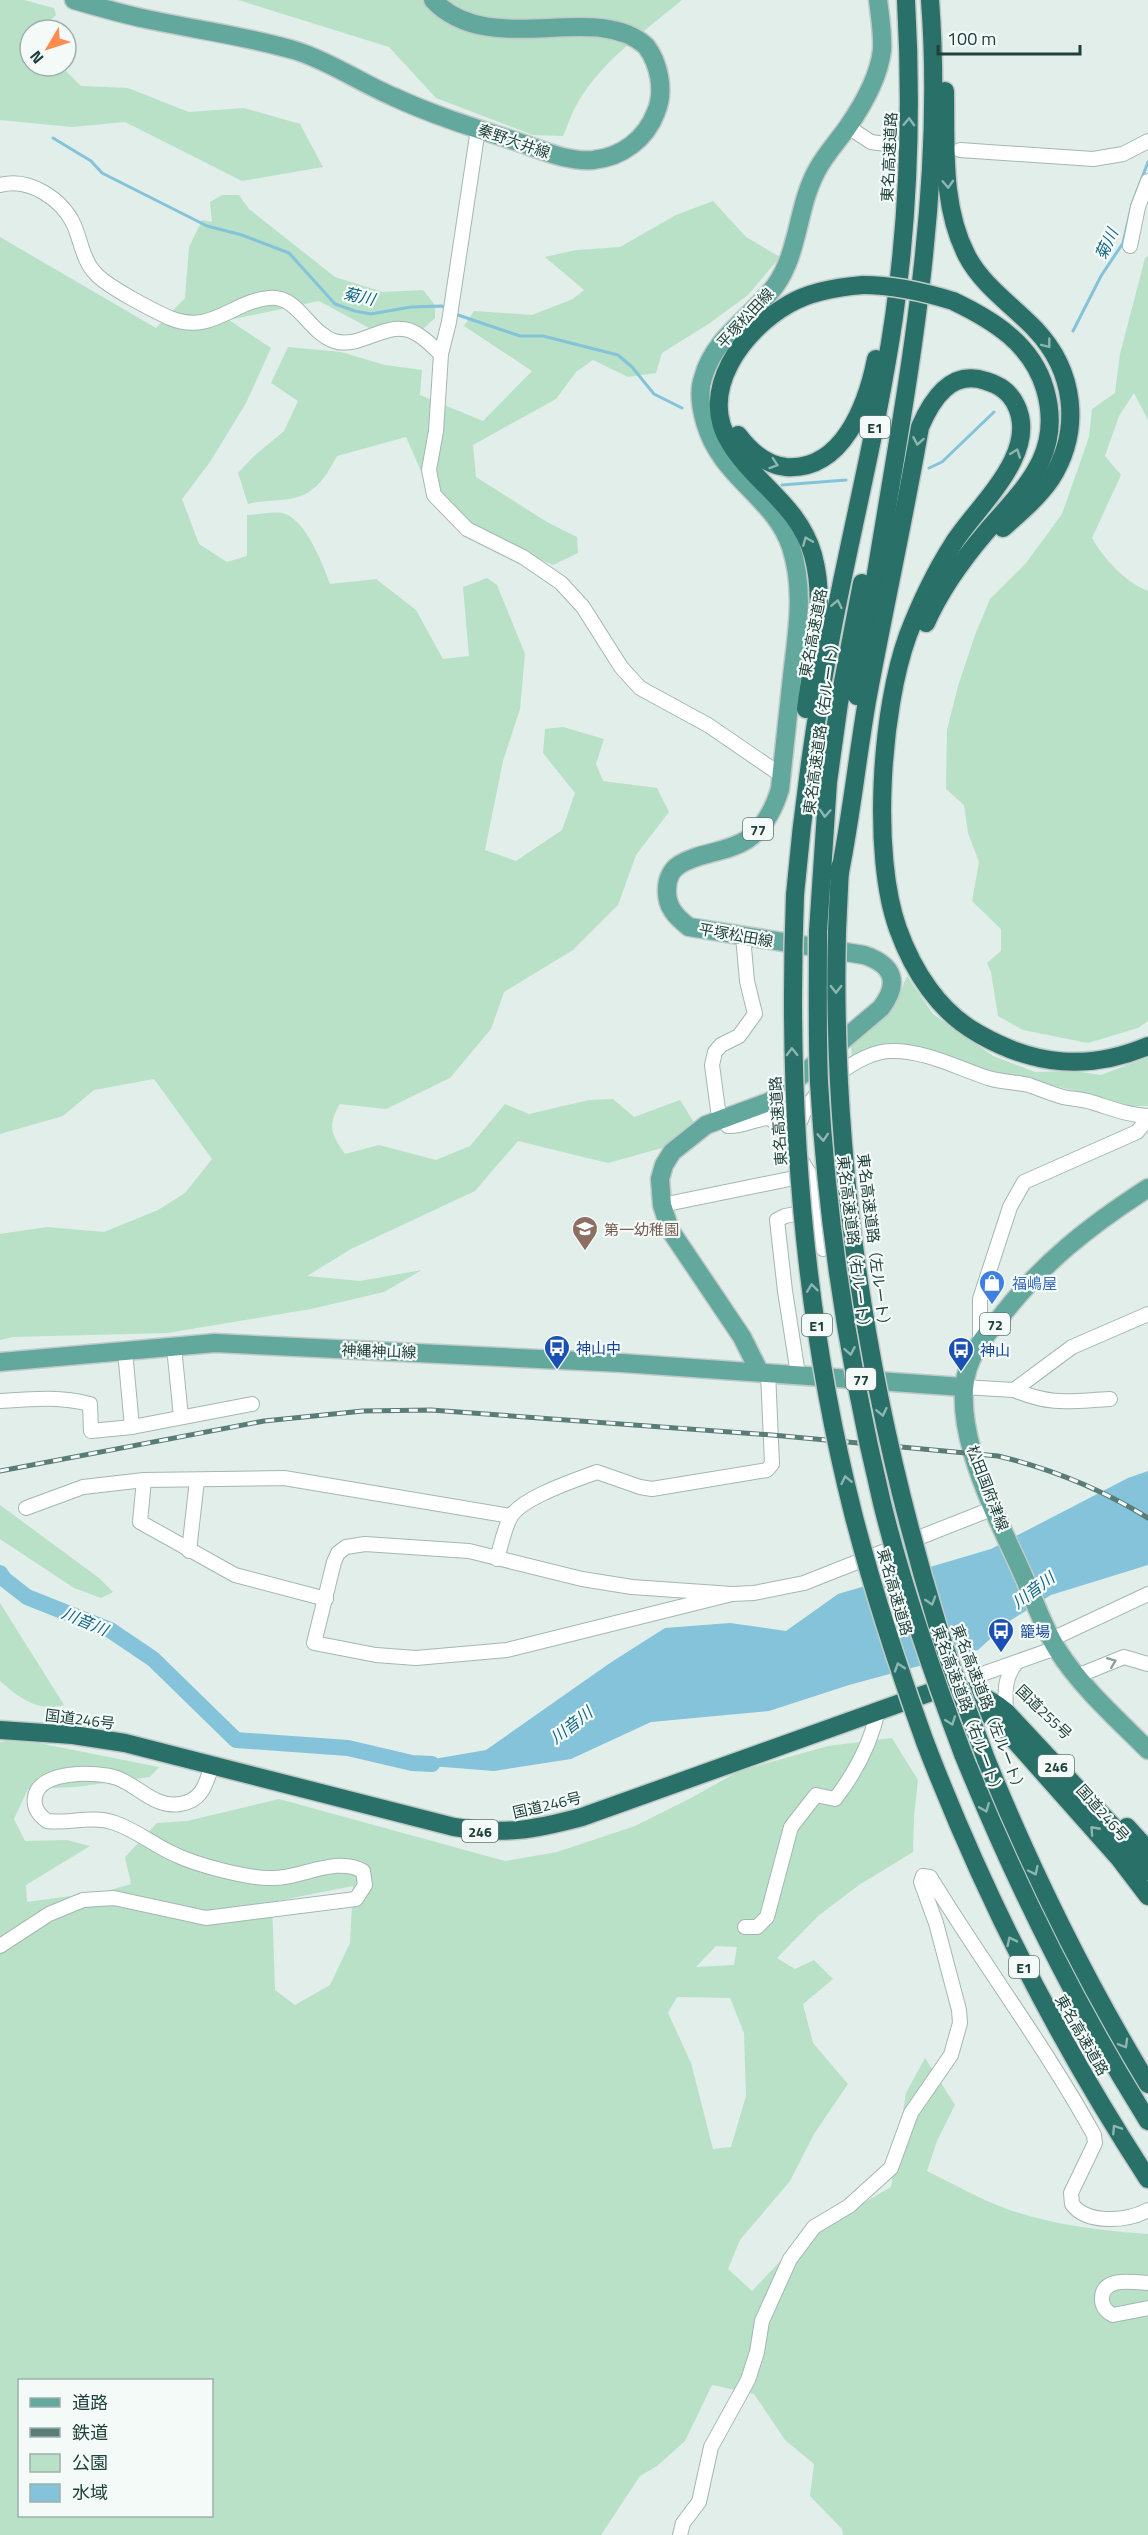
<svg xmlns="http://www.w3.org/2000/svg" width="1148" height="2535" font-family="'Titillium Web','Noto Sans JP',sans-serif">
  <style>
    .green { fill: #b8e1c7; fill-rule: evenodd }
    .water { fill: #84c3d9 }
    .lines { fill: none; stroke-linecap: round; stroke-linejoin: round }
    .stream { stroke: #84c3d9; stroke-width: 3 }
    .river { stroke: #84c3d9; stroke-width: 16 }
    .minor-casing { stroke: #a4b7b2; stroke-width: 16 }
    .major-casing { stroke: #c1cac8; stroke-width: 21 }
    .highway-casing { stroke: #c1cac8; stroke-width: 21 }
    .minor { stroke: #fff; stroke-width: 14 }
    .major { stroke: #62a89d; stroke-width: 18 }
    .highway { stroke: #287068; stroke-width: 18 }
    .rail-casing { stroke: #5a7c76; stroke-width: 5 }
    .rail { stroke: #f3faf7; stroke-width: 3; stroke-dasharray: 9; stroke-linecap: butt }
    .highway-bridge-casing { stroke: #c1cac8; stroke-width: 21; stroke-linecap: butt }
    .highway-bridge { stroke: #287068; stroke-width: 18 }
    .oneway { stroke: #8eb5b0 }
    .oneway2 { stroke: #90a09d }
    .labels { text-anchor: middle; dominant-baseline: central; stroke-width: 4.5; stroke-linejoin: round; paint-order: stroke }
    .shield { fill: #f3faf7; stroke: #5f7873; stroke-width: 1.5 }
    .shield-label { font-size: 14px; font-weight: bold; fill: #20413b }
    .street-label { font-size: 15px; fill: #20413b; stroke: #f3faf7 }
    .education-label { font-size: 15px; fill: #785e54; stroke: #f3faf7; text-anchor: start }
    .shop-label { font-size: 15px; fill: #366cbe; stroke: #f3faf7; text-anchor: start }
    .transit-label { font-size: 15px; fill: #164399; stroke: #f3faf7; text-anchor: start }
    .water-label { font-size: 16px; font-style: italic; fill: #136684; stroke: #f3faf7 }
  </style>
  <rect width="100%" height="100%" fill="#e2eeea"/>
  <g class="green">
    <path d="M0 0H24L54 8 56 15 41 30H30V66H61L81 86 128 88 189 112 244 108 300 124 323 167 242 181 125 122 72 127 0 120Z"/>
    <path d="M238 0H682C646 30 602 61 578 102 572 112 568 125 563 136L533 135 436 98 389 47Z"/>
    <path d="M222 195H239L249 209 335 277 383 292 423 290 435 305V318L422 330 371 329 319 301 229 320 271 348 246 403 210 462 182 499 199 544 227 562 247 556V515C257 515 275 510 285 514 307 522 322 563 330 584L376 579 416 610 443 659 469 656 463 587 487 578 497 585 525 654 520 709 503 761 485 850 516 861 562 830 575 793 543 753 545 729 563 727 604 739 596 764 603 781 657 788 669 812 636 855 618 905 573 950 504 992 491 1029 450 1078 386 1109 340 1104C327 1126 331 1134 345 1154L379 1145 436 1160 470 1146 505 1104 529 1114 589 1100 613 1099 634 1117 680 1100 695 1124 662 1148 608 1163 518 1141 475 1191 351 1249 307 1276 360 1281 422 1270 384 1292 311 1309 167 1333 13 1337 0 1340V1234L47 1227 104 1232 158 1210 185 1193 212 1159 154 1079 94 1090 63 1116 0 1134V237L156 328 185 298 189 247 202 220 212 222 210 202Z"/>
    <path d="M713 201 746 237 780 257 748 295 710 323 662 353 656 373 628 377 593 360 576 372 556 399 473 445 476 477 547 522 577 537 578 553 553 565 462 525 428 487 406 437 337 456C323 481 313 498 281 500 269 501 259 501 248 504L238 473 254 456 284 431 298 401 271 383 288 347 341 352 385 365 422 370 420 395 483 421 532 371 464 326 474 311 532 315 573 299 584 290 545 257 576 250 620 247 676 215Z"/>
    <path d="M1148 256V420L1134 393 1119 416 1105 456 1121 475 1092 538C1104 559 1125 582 1148 591V1021L1138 1028 1088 1043 1023 1030 998 1016 991 972 987 963 1001 951V929L972 901 979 862 968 833 964 805 946 789 947 730 958 686 975 635 990 599 1026 563 1062 514 1089 437 1092 409 1115 393 1120 354 1145 258Z"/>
    <path d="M907 976 933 1014 993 1056 1035 1072 1075 1071 1101 1075 1148 1057V1106H1130L1092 1095 983 1069 920 1048 899 1044 865 1051 852 1059 851 1044 893 1009Z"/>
    <path d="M0 1505 99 1578 113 1592 101 1598 74 1588 0 1539Z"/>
    <path d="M0 1603 64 1705C39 1713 18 1697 0 1681Z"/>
    <path d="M892 1738 918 1780 914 1816 913 1852 859 1885 818 1916 777 1958 795 1969 814 1960 833 1979 803 2004 813 2043 848 2084 814 2134 790 2181 740 2240 728 2269 752 2291 800 2240 891 2187 906 2093 925 2058 955 2105 937 2141 927 2171C953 2184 980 2199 1007 2209 1051 2225 1102 2231 1148 2234V2535H843L842 2529 810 2496 814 2464 785 2440 754 2394 712 2385 685 2441 657 2466 640 2476 601 2535H0V1742L18 1739 159 1767 150 1777 76 1787 28 1789 14 1819 25 1841 67 1840 90 1846 26 1885 27 1902 107 1891 131 1884 125 1857 157 1823 187 1821 279 1799 505 1861 557 1852 635 1826 691 1798 739 1771 828 1746ZM353 1886 350 1943 330 1985 295 2005 275 1990 272 1902ZM716 1946 737 1947 734 1965 696 1967ZM677 1997 730 1998 744 2033 746 2096 731 2147 713 2149 691 2063 668 2013ZM20 2380H212V2516H20Z"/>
  </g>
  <path class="water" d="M1148 1471V1565L1051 1595 1011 1620 978 1650 849 1685 769 1711 651 1722 571 1759 494 1771 405 1764 486 1750 610 1663 665 1628 730 1623 786 1631 838 1594 991 1549 1128 1478Z"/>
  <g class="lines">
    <g class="stream">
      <path d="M53 138 91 161 102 173 207 226 242 235 289 253 335 304 355 311 371 314 411 307 442 306 447 309"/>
      <path d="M455 314 520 336H543L618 355 632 367 654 394 682 408"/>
      <path d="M1073 331 1101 276 1123 243 1132 204 1148 162"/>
      <path d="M929 468 942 462 994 412"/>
      <path d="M782 485 846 480"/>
    </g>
    <path class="river" d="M0 1573 4 1579 27 1597 110 1630 153 1659 236 1740 348 1748 412 1763 432 1764"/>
    <defs>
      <g id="minor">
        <path d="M848 127 871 142 893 145"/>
        <path d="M478 129 449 322 441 354 436 431 429 470 434 495 467 529 523 557 561 583 583 607 621 667 640 688 708 725 781 775"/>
        <path d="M960 150 1093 159 1123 154 1148 141"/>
        <path d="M0 185C29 177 62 199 74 225 81 241 83 261 96 274 108 287 152 310 170 318 211 335 233 301 269 298 298 295 308 332 334 341 363 350 389 316 417 334 426 339 434 348 441 354"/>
        <path d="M1130 246 1138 207 1148 181"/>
        <path d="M743 936 747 981 755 1014 739 1036 721 1045 715 1052 712 1065 718 1110 728 1126C743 1127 755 1118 770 1118L782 1129 790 1127 801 1120C810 1090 860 1051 891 1051 924 1050 958 1068 988 1078 1001 1082 1015 1082 1029 1085 1040 1089 1052 1094 1063 1097 1072 1099 1082 1099 1091 1102 1111 1108 1127 1115 1148 1116"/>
        <path d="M782 1129 815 1183 823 1249"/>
        <path d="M662 1205 809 1175"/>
        <path d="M980 1343V1299L1010 1207 1024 1182 1137 1132 1148 1119"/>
        <path d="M174 1347 181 1417"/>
        <path d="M125 1351 132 1427"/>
        <path d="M798 1374 785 1291 777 1220 785 1216 818 1210"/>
        <path d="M963 1387 1014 1390 1072 1347 1148 1314"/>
        <path d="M1014 1390C1053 1406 1070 1401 1110 1399"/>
        <path d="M0 1401C31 1399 59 1396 90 1404L91 1431 132 1427 252 1404"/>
        <path d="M144 1480 140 1522 235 1575 326 1599"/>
        <path d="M26 1508 83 1487 144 1480 284 1478 511 1516"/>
        <path d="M189 1551 197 1480"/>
        <path d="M497 1559C501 1545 504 1530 510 1518 520 1498 576 1480 597 1472L640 1487 652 1489 767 1470 772 1464 768 1372"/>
        <path d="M732 1594 507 1650 416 1658 376 1655 314 1643 334 1562 338 1553 346 1547 365 1544 469 1551 582 1579 632 1587 732 1594 754 1593 804 1583 994 1508"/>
        <path d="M1052 1639 1148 1594"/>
        <path d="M1077 1676 1124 1657 1148 1664"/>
        <path d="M951 1685 1056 1648"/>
        <path d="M1006 1712C1005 1692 1004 1677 1017 1662"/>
        <path d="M745 1927H757L767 1917 791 1827 816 1795 835 1799C856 1772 871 1743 878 1710"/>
        <path d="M0 1946 49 1914 83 1900 114 1898 206 1918 356 1899 365 1885 363 1871C335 1855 299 1880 269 1878 246 1878 197 1865 176 1855 155 1846 136 1830 115 1823 92 1815 69 1824 47 1821 39 1815 33 1808 35 1797 39 1770 97 1771 117 1778 139 1786 154 1808 180 1804 202 1801 206 1784 212 1765"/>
        <path d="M1148 2283C1133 2282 1102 2276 1102 2299 1102 2307 1107 2312 1113 2315L1148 2308"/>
        <path d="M680 2535 683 2523 699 2502 711 2447 748 2380 757 2352 762 2321 790 2259 814 2227 849 2206 891 2168 911 2113 951 2055 960 2023 959 2010 936 1923 921 1882 923 1876 930 1877C983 1964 1045 2046 1094 2135L1095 2143 1071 2193 1072 2204C1087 2225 1128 2221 1148 2210"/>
      </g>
      <g id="major">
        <path d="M74 0C98 7 122 14 146 19 197 30 247 36 297 51 331 62 361 83 394 97 435 116 478 129 521 143 544 151 568 162 593 160 622 157 646 139 656 112 665 91 659 63 646 46 596 0 490 60 433 0"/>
        <path d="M1148 1188C1089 1226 1042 1263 999 1319 989 1332 977 1344 971 1360 944 1420 998 1518 1023 1575 1034 1599 1043 1627 1057 1649 1079 1685 1118 1720 1148 1750"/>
        <path d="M0 1362 215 1343 622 1363 963 1387"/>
        <path d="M759 1371 742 1337 670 1230 662 1205 660 1179 664 1165 672 1152 706 1125 771 1101 881 1008C900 983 894 965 864 955L689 927C676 917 666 907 667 889 667 880 671 870 679 865 699 852 727 853 748 839 765 827 774 809 780 789 784 752 788 714 792 677 797 633 805 590 791 547 774 496 721 479 705 422 701 408 698 392 703 378 714 337 751 318 775 286 799 253 797 208 816 172 824 156 837 142 847 128 863 105 879 77 882 50 883 34 880 16 878 0"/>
      </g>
      <g id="highway">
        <path d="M945 91C946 146 941 206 967 256 983 286 1012 305 1035 329 1075 371 1082 430 1051 479 1038 498 1020 513 1003 528"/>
        <path d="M738 435C750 451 765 465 786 467 843 471 867 404 876 359"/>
        <path d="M926 623C940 591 963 559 986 532 1024 488 1064 454 1045 389 1032 344 993 320 953 301"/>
        <path d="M857 696C889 465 948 234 930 0"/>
        <path d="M806 709C812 659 827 605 813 555 799 505 755 484 730 443 697 391 743 330 789 304 811 291 838 287 863 285"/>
        <path d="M839 877C851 819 857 759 867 701 884 609 904 519 920 427 932 399 951 369 986 381 1000 385 1010 392 1016 405 1040 454 976 507 953 544 935 572 920 604 908 635 881 709 871 854 898 929 913 971 939 1012 979 1034 1035 1066 1089 1071 1148 1046"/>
        <path d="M795 895C803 803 816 712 834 621 854 519 879 420 894 317 909 212 912 106 906 0"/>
        <path d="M837 931 840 867"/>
        <path d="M818 932 828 782 839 703 862 583"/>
        <path d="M973 1700 1008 1733 1119 1858 1148 1896"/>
        <path d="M0 1730 73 1735 125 1743 454 1827C505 1835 533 1830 582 1817L948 1686C971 1691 987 1696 1006 1712L1118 1832 1148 1871"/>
        <path d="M925 1742C984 1896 1058 2041 1148 2179"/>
        <path d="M963 1754C1015 1882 1075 2004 1148 2121"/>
        <path d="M986 1759C1032 1872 1085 1980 1148 2084"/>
        <path d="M1127 1827 1148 1850"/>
      </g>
    </defs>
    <use href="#minor" class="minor-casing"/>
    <use href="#major" class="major-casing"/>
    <use href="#highway" class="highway-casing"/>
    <use href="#minor" class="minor"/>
    <use href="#major" class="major"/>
    <use href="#highway" class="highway"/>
    <defs>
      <path id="rail" d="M0 1471 264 1421 363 1411 431 1410 772 1435 998 1456C1052 1469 1101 1489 1148 1518"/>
    </defs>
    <use href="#rail" class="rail-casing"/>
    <use href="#rail" class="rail"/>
    <defs>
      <g id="highway-bridge">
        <path d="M863 285C894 285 924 292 953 301"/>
        <path d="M795 895C787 1102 802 1311 853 1513 873 1591 898 1667 925 1742"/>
        <path d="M837 931C831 1166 869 1402 938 1627 952 1672 970 1715 986 1759"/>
        <path d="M818 932C818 982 817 1032 819 1082 827 1224 849 1365 882 1503 903 1589 932 1672 963 1754"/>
      </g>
    </defs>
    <use href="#highway-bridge" class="highway-bridge-casing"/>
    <use href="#highway-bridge" class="highway-bridge"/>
  </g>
  <defs><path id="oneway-chevron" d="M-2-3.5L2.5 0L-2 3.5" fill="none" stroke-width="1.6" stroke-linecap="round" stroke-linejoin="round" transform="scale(1.5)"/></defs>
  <g class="oneway">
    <use href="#oneway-chevron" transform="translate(909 122) rotate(-88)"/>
    <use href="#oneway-chevron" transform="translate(948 184) rotate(87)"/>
    <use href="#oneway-chevron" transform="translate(1047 344) rotate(52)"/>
    <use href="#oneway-chevron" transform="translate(918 441) rotate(100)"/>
    <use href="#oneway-chevron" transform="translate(1016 453) rotate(-69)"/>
    <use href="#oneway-chevron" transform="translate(774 464) rotate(18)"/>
    <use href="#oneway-chevron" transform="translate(807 541) rotate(-112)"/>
    <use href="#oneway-chevron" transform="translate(837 604) rotate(-78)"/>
    <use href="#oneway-chevron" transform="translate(825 813) rotate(94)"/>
    <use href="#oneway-chevron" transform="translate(836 989) rotate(90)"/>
    <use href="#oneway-chevron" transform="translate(792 1052) rotate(-91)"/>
    <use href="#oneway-chevron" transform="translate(823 1137) rotate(86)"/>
    <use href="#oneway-chevron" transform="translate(812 1288) rotate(-97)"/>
    <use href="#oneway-chevron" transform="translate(850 1351) rotate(80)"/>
    <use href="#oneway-chevron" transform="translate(882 1412) rotate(78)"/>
    <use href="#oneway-chevron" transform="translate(846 1480) rotate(-102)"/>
    <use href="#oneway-chevron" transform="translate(931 1601) rotate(73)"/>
    <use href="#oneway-chevron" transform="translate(899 1667) rotate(-108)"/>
    <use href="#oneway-chevron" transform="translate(951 1721) rotate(70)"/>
    <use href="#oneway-chevron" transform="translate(985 1808) rotate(68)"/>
    <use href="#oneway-chevron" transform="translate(1094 1830) rotate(-132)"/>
    <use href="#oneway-chevron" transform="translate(1034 1871) rotate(65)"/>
    <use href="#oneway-chevron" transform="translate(1011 1941) rotate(-116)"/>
    <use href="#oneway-chevron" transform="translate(1124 2044) rotate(60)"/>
    <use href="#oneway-chevron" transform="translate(1116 2129) rotate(-123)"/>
  </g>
  <use class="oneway2" href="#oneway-chevron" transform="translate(1112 1662) rotate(-22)"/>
  <defs>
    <symbol id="school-pin" viewBox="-11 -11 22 30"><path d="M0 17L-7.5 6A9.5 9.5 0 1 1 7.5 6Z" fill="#8d6e63" stroke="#f3faf7"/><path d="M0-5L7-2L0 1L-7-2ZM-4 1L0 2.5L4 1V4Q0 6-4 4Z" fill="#fff"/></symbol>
    <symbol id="shop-pin" viewBox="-11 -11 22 30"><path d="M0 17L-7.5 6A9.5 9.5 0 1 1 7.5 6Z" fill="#3f7fe0" stroke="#f3faf7"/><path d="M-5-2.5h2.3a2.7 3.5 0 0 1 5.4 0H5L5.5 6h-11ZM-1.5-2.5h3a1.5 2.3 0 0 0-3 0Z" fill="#fff"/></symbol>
    <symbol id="bus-pin" viewBox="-11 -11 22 30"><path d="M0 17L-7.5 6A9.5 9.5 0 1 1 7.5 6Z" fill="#1a4fb4" stroke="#f3faf7"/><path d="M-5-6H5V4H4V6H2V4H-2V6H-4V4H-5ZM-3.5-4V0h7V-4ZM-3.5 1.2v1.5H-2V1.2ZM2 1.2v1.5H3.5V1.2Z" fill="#fff"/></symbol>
  </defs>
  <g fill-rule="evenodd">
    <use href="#school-pin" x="570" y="1214" width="30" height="40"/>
    <use href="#shop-pin" x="977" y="1268" width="30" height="40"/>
    <use href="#bus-pin" x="542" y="1333" width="30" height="40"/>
    <use href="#bus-pin" x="946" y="1335" width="30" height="40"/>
    <use href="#bus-pin" x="986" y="1616" width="30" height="40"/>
  </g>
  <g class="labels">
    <g class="shield">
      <rect x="860" y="416" width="30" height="22" rx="4.5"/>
      <rect x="743" y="818" width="30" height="22" rx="4.5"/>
      <rect x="980" y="1313" width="30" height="22" rx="4.5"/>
      <rect x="802" y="1314" width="30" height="22" rx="4.5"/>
      <rect x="846" y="1368" width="30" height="22" rx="4.5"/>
      <rect x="1038" y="1755" width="36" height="22" rx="4.5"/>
      <rect x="462" y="1820" width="36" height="22" rx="4.5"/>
      <rect x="1009" y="1956" width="30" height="22" rx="4.5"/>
    </g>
    <g class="shield-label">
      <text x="875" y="427">E1</text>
      <text x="758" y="829">77</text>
      <text x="995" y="1324">72</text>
      <text x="817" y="1325">E1</text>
      <text x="861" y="1379">77</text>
      <text x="1056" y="1766">246</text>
      <text x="480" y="1831">246</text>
      <text x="1024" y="1967">E1</text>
    </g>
    <g class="street-label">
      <text transform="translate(514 141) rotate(19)">秦野大井線</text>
      <text transform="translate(889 157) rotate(-87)">東名高速道路</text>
      <text transform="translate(745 318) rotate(-47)">平塚松田線</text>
      <text transform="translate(813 633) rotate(-79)">東名高速道路</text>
      <text transform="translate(821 725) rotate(-82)">東名高速道路（右ルート）</text>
      <text transform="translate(736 935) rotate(10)">平塚松田線</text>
      <text transform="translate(778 1121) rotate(-94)">東名高速道路</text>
      <text transform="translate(874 1243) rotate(83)">東名高速道路（左ルート）</text>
      <text transform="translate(854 1245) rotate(83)">東名高速道路（右ルート）</text>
      <text transform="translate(379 1351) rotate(2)">神縄神山線</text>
      <text transform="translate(988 1488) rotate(69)">松田国府津線</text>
      <text transform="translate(895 1592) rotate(74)">東名高速道路</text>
      <text transform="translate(989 1709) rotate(69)">東名高速道路（左ルート）</text>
      <text transform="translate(968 1711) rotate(70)">東名高速道路（右ルート）</text>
      <text transform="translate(1044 1712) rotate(44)">国道255号</text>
      <text transform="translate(80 1719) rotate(7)">国道246号</text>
      <text transform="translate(547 1805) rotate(-13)">国道246号</text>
      <text transform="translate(1103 1813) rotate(48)">国道246号</text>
      <text transform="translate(1082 2035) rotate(60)">東名高速道路</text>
    </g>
    <g class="education-label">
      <text x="604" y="1229">第一幼稚園</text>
    </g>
    <g class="shop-label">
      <text x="1012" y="1283">福嶋屋</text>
    </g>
    <g class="transit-label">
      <text x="576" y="1348">神山中</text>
      <text x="980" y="1350">神山</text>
      <text x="1020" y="1631">籠場</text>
    </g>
    <g class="water-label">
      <text transform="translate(1106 244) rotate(-65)">菊川</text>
      <text transform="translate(359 296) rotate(13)">菊川</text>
      <text transform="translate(1033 1590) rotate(-37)">川音川</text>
      <text transform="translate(85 1621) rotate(23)">川音川</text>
      <text transform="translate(571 1725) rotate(-38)">川音川</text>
    </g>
  </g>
  <rect x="18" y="2379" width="195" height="138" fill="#f3faf7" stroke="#9fb0ac" stroke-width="1.5"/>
  <rect x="30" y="2398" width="30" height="9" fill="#62a89d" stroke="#9fb0ac" stroke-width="1.5"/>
  <text x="72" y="2409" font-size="18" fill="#20413b">道路</text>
  <rect x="30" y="2428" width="30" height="9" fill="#5a7c76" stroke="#9fb0ac" stroke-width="1.5"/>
  <text x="72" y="2439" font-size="18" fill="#20413b">鉄道</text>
  <rect x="30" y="2454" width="30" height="18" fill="#b8e1c7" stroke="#9fb0ac" stroke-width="1.5"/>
  <text x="72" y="2469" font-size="18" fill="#20413b">公園</text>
  <rect x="30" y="2484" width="30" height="18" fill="#84c3d9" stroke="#9fb0ac" stroke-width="1.5"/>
  <text x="72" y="2499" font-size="18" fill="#20413b">水域</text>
  <g transform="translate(48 48) rotate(231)"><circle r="28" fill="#f3faf7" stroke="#9fb0ac" stroke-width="1.5"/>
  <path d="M0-4.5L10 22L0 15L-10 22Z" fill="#ff8b4e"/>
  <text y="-9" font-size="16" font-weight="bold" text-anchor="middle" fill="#20413b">N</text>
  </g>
  <path d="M938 45v9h142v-9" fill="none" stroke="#20413b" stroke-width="3"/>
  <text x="947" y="45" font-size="18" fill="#20413b" stroke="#f3faf7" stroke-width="4.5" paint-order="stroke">100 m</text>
</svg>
